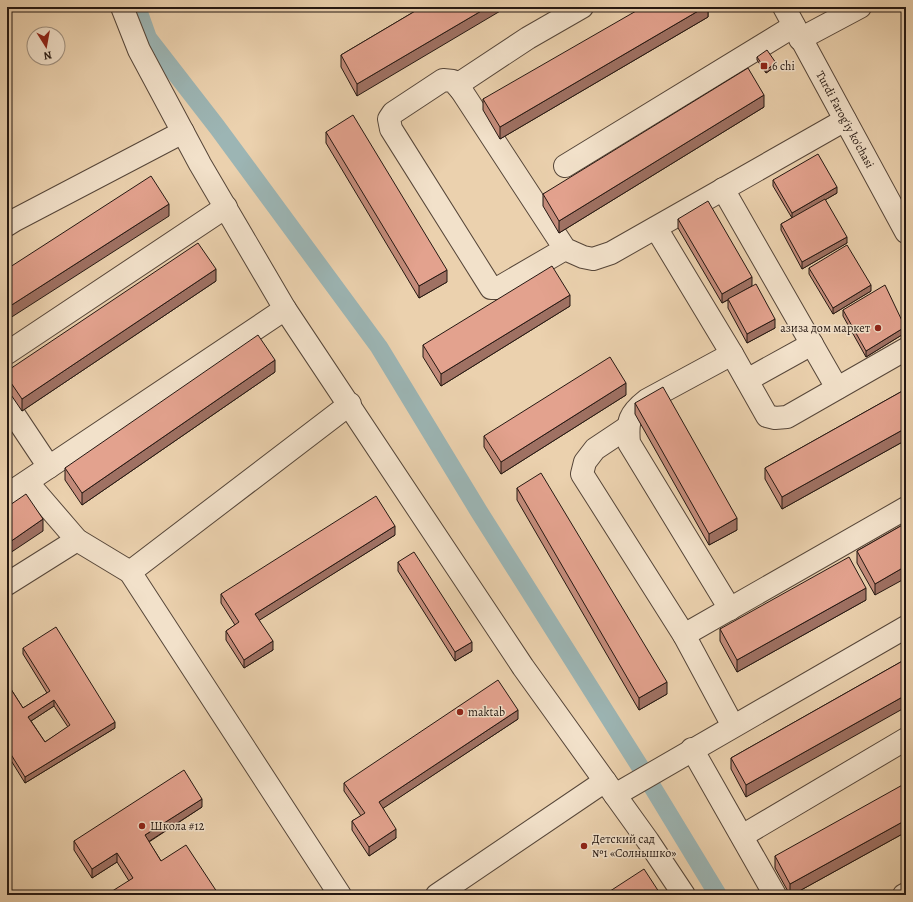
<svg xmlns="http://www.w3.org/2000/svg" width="913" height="902" font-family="Alegreya,serif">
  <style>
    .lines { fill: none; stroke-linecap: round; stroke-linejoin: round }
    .canal { stroke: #9cb5b4; stroke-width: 18 }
    .minor-casing { stroke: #564639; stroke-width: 24 }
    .minor { stroke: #f2e1ca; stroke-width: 22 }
    .wall { fill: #c38b7a; stroke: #251812; fill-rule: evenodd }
    .shaded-wall { fill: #9f7163; stroke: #251812 }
    .building { fill: #e3a28e; stroke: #251812; fill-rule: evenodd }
    .poi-dot { fill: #8f2418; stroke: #f2e1ca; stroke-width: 1.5 }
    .labels { text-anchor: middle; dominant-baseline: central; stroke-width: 3; stroke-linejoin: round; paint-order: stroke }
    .poi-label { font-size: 12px; fill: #251812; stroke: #f2e1ca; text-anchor: start }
    .street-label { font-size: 12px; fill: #251812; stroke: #f2e1ca }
  </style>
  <rect width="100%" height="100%" fill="#ebd1ae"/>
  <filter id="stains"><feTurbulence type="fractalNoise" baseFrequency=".005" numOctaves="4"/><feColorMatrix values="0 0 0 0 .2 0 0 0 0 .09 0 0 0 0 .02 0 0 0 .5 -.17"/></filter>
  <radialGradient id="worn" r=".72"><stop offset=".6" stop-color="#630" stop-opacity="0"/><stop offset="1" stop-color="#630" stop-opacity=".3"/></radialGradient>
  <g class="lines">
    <path class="canal" d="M137 7 148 38 217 127 379 347 478 510 639 765 718 895"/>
    <defs>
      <g id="minor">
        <path d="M122 7 139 50 200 164 285 309 523 667 648 841 684 895"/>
        <path id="s1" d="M784 7 906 232"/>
        <path d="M800 39 860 7"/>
        <path d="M461 90 460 83 528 38 582 7"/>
        <path d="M565 166 794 26"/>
        <path d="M723 189 837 388"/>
        <path d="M7 225 15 220 183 132"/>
        <path d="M656 228 732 354 767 416 775 418 787 417 906 349"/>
        <path d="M565 249 498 288H491L391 129 389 119 393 113 443 80 453 81 461 90 565 249 583 257 593 259 611 253 845 120"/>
        <path d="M7 353 226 207"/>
        <path d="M747 380 812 344"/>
        <path d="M7 404 49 467"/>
        <path d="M628 427 595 449 585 462 582 474 684 635 733 726"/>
        <path d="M27 482 77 540 130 572 340 895"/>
        <path d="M7 495 285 309"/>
        <path d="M130 572 350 404"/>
        <path d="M7 584 77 540"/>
        <path d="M730 609 629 443C627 421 629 414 647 400L732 354"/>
        <path d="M684 635 906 508"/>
        <path d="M692 749 775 895"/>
        <path d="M615 795 906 627"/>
        <path d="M742 836 906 739"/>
        <path d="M437 895 605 781"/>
        <path d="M904 895 906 894"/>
      </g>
    </defs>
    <use href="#minor" class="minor-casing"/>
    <use href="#minor" class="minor"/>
  </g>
  <g class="wall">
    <path d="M422 7 357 96 341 67V55Z"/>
    <path d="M708 7V17L500 139 483 110V99Z"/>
    <path d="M757 57 776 66 766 73 757 60Z"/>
    <path d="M764 107 559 233 543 206V194Z"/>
    <path d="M326 132 447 282 419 298 326 143Z"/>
    <path d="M773 180 837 193 825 200 847 243 802 269 781 230V224L792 218 773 186Z"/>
    <path d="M678 219 752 286 775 328 747 343 728 308V300L722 303 678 228Z"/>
    <path d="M809 268 871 291 833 314 809 274Z"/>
    <path d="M216 281 22 411 7 389V371Z"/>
    <path d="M570 306 441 386 423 357V345Z"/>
    <path d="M843 310 905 333 866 357 843 316Z"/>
    <path d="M275 372 82 505 65 480V468Z"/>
    <path d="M906 389V440L782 509 765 479V468Z"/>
    <path d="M626 395 501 474 484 447V436Z"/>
    <path d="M635 403 737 530 709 545 635 414Z"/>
    <path d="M517 488 667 694 639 710 517 500Z"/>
    <path d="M906 523 875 595 857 563V551Z"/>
    <path d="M395 535 259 620 273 650 244 668 226 640V631L235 625 221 603V594Z"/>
    <path d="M398 562 472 651 455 661 398 571Z"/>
    <path d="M866 600 737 672 720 641V629Z"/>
    <path d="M23 648 115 728 25 783 7 754V683L23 708 47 693 23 654ZM54 706 68 727 45 742 31 721Z"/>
    <path d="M906 659 746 797 731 769V758Z"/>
    <path d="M518 719 383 808 396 838 369 856 352 830V821L361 816 344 791V783Z"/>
    <path d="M202 807 149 842 161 861 219 895 129 881 117 862 92 878 74 850V841Z"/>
    <path d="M906 832 792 895H790L775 868V856Z"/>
  </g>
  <g class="shaded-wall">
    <path d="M488 7H507L357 96V84Z"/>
    <path d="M705 7H708V17L500 139V127Z"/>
    <path d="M776 63V66L766 73V70Z"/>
    <path d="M764 95V107L559 233V221Z"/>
    <path d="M837 187V193L792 219V213Z"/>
    <path d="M169 204V216L7 320V308Z"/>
    <path d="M847 237V243L802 269V262Z"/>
    <path d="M216 269V281L22 411V399Z"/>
    <path d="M447 270V282L419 298V286Z"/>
    <path d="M752 277V286L722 303V294Z"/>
    <path d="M871 285V291L833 314V308Z"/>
    <path d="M570 295V306L441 386V374Z"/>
    <path d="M775 319V328L747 343V334Z"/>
    <path d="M905 327V333L866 357V351Z"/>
    <path d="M275 360V372L82 505V493Z"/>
    <path d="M626 383V395L501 474V462Z"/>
    <path d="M906 428V440L782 509V497Z"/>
    <path d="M737 518V530L709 545V534Z"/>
    <path d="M43 519V531L7 555V544Z"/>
    <path d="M395 526V535L255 623V614Z"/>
    <path d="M906 566V578L875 595V584Z"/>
    <path d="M866 588V600L737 672V660Z"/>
    <path d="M273 641V650L244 668V660Z"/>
    <path d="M472 642V651L455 661V652Z"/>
    <path d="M667 682V694L639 710V698Z"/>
    <path d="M906 695V707L746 797V785Z"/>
    <path d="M54 700V706L28 723V717Z"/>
    <path d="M518 710V719L379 811V802Z"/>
    <path d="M115 722V728L25 783V777Z"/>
    <path d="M202 799V807L145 844V835Z"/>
    <path d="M906 820V832L792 895H790V884Z"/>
    <path d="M396 829V838L369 856V847Z"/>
    <path d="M117 853V862L92 878V869Z"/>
  </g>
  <g class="building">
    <path d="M422 7H488L357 84 341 55Z"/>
    <path d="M643 7H705L500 127 483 99Z"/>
    <path d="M767 50 776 63 766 70 757 57Z"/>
    <path d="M748 68 764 95 559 221 543 194Z"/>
    <path d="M353 115 447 270 419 286 326 132Z"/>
    <path d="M818 154 837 187 792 213 773 180Z"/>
    <path d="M151 176 169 204 7 308V269Z"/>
    <path d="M825 199 847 237 802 262 781 224Z"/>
    <path d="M708 201 752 277 722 294 678 219Z"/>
    <path d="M198 243 216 269 22 399 7 377V371Z"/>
    <path d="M847 245 871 285 833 308 809 268Z"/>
    <path d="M552 266 570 295 441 374 423 345Z"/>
    <path d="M756 284 775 319 747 334 728 299Z"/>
    <path d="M885 285 905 327 866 351 843 310Z"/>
    <path d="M258 335 275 360 82 493 65 468Z"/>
    <path d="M610 357 626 383 501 462 484 436Z"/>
    <path d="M663 387 737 518 709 534 635 403Z"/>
    <path d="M906 389V428L782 497 765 468Z"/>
    <path d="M541 473 667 682 639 698 517 488Z"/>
    <path d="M26 494 43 519 7 544V507Z"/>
    <path d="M376 496 395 526 255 614 273 641 244 660 226 631 239 622 221 594Z"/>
    <path d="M906 523V566L875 584 857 551Z"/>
    <path d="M414 552 472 642 455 652 398 562Z"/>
    <path d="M849 557 866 588 737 660 720 629Z"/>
    <path d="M56 627 115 722 25 777 7 748V683L23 708 50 691 23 648ZM54 700 70 725 45 742 28 717Z"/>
    <path d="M906 659V695L746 785 731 758Z"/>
    <path d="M498 680 518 710 379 802 396 829 369 847 352 821 365 813 344 783Z"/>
    <path d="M184 770 202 799 145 835 161 861 186 845 219 895H106L133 878 117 853 92 869 74 841Z"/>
    <path d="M906 783V820L790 884 775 856Z"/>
    <path d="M644 869 661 895H604Z"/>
  </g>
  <g class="poi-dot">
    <rect x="760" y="62" width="8" height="8" rx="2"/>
    <circle cx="878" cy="328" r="4"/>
    <circle cx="460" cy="712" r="4"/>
    <circle cx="142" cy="826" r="4"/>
    <circle cx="584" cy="846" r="4"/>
  </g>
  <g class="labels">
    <g class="poi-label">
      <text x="772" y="66">6 chi</text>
      <text x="870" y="328" text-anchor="end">азиза дом маркет</text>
      <text x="468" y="712">maktab</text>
      <text x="150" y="826">Школа #12</text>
      <text x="592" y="839">Детский сад<tspan x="592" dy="14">№1 «Солнышко»</tspan></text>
    </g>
    <g class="street-label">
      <text stroke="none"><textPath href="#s1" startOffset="128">Turdi Farog'iy ko'chasi</textPath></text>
    </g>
  </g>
  <rect width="913" height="902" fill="none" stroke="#ebd1ae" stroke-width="24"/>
  <rect x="8" y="8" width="897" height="886" fill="none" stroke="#251812" stroke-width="2"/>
  <rect x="12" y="12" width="889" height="878" fill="none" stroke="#251812"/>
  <g transform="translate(46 46) rotate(169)"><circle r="19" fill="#f2e1ca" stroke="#a09180"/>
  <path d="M0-3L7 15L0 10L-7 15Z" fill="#8f2418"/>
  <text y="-6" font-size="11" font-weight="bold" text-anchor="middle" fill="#251812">N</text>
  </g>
  <rect width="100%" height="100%" filter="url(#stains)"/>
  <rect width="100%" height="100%" fill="url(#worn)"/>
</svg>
